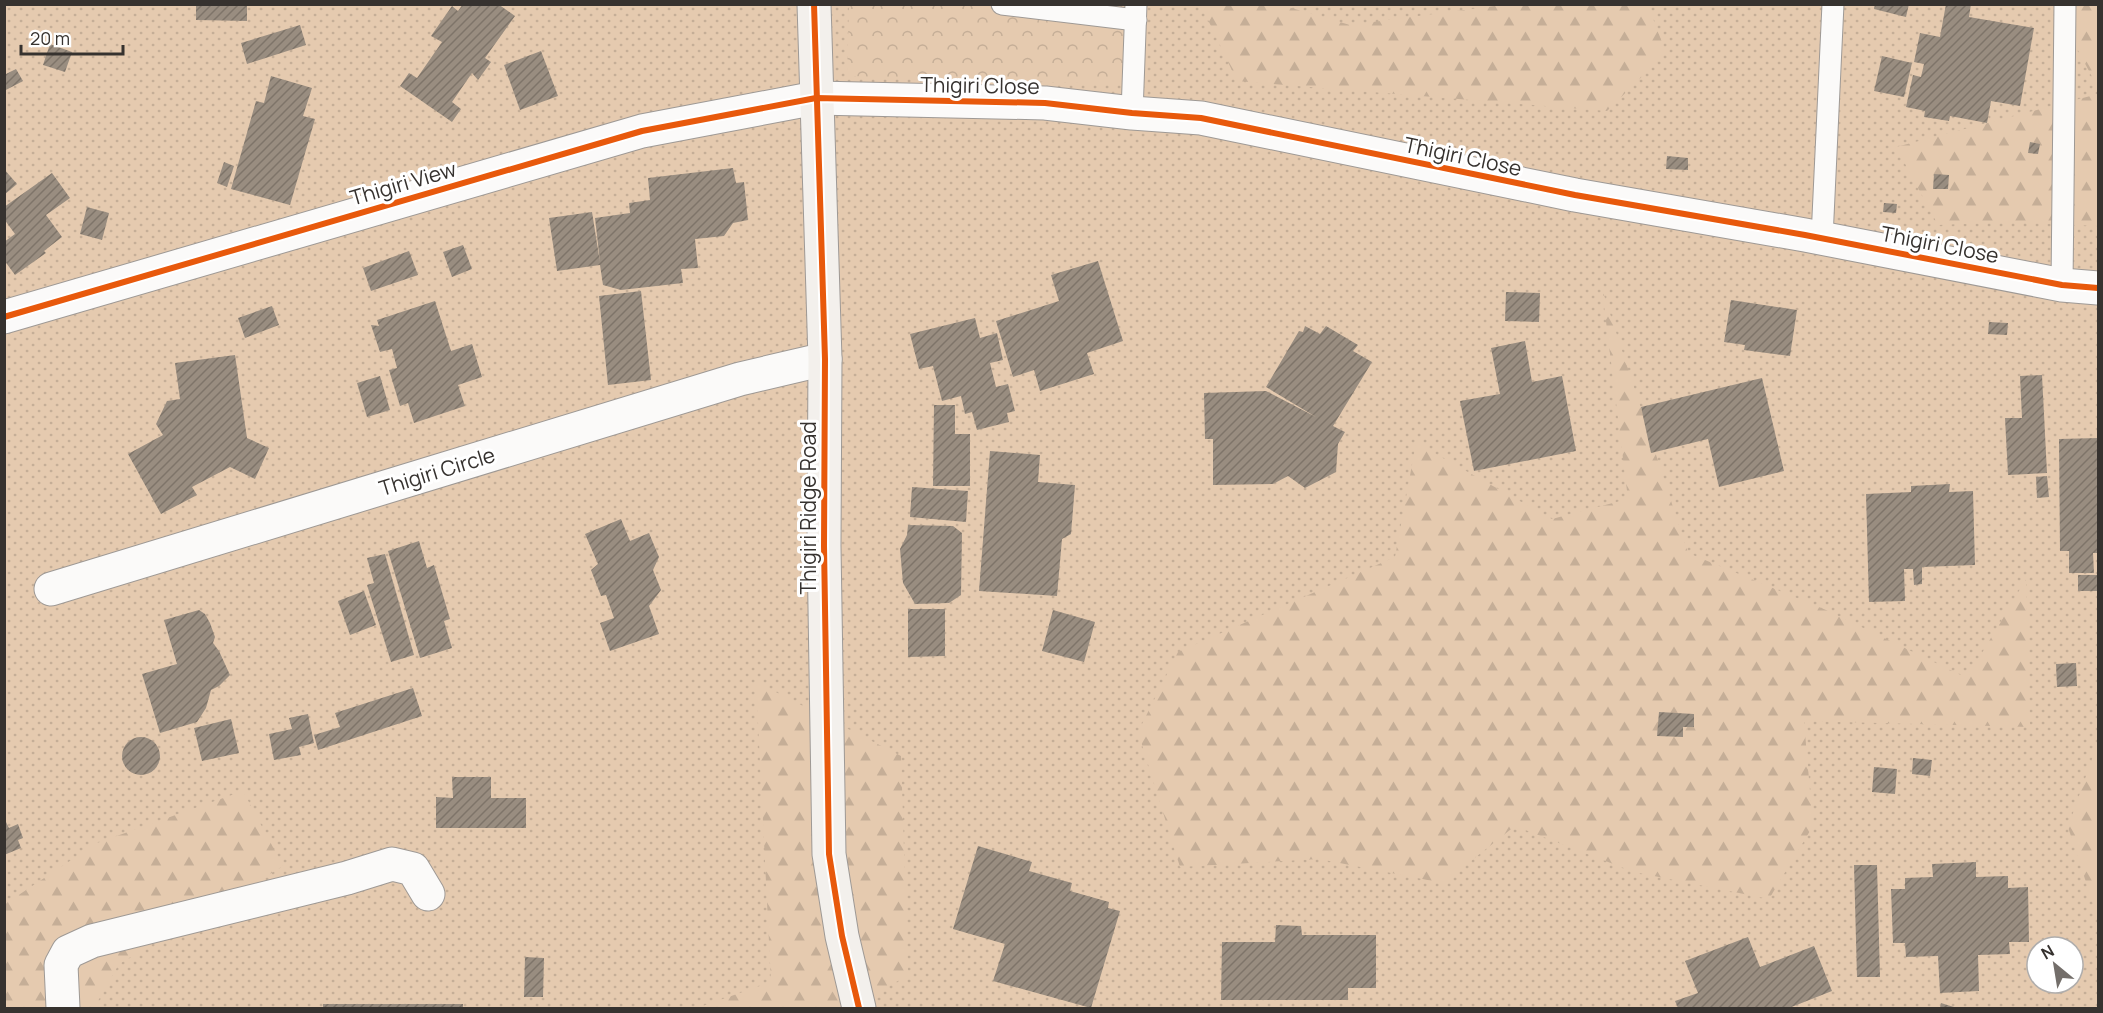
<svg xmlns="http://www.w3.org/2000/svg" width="2103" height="1013" font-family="Manrope,sans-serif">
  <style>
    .grass { fill: url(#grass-dots); fill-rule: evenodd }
    .forest { fill: url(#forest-firs) }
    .park { fill: url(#park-crowns) }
    .building { fill: url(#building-hatch) }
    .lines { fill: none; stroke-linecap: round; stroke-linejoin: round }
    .lane-casing { stroke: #9e9995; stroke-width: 23 }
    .street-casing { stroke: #9e9995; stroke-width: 35 }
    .secondary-casing { stroke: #9e9995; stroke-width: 35 }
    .lane { stroke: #fbfaf9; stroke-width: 21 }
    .street { stroke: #fbfaf9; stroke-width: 33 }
    .secondary { stroke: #f3f0ec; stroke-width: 33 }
    .cycleway-casing { stroke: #fff; stroke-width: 10 }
    .cycleway { stroke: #e8590c; stroke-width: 6 }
    .labels { text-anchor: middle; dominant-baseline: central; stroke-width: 6; stroke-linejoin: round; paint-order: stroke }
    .street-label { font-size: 21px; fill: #36322f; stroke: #fff }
  </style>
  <defs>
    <pattern id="grass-dots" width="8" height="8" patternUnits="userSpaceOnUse" patternTransform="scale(1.5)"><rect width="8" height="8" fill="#e5caaf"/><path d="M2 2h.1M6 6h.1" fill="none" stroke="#c5ae97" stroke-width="1.8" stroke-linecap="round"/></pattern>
    <pattern id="forest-firs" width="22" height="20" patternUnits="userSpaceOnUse" patternTransform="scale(1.5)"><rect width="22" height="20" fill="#e5caaf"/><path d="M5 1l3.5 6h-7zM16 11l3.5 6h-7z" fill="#c5ae97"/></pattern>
    <pattern id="park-crowns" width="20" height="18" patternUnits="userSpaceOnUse" patternTransform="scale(1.5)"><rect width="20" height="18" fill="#e5caaf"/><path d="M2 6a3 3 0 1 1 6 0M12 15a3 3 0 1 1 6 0" fill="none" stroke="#c5ae97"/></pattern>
    <pattern id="building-hatch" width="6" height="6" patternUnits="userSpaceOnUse" patternTransform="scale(1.5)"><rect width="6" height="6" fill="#998d80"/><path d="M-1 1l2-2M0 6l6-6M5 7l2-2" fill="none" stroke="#7e7469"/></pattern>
  </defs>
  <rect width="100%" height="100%" fill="#e4ded9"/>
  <path class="grass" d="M5 5H2098V1008H5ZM2037 947H2073V983H2037Z"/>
  <g class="forest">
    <path d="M1201 5H1281L1350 25 1502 5H1648L1666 53 1607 111 1237 81Z"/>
    <path d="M2054 5H2098V88Z"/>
    <path d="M2098 94V226L2010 222 1938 225 1896 147Z"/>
    <path d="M1602 289 1688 553 1826 610 1967 678 2026 579 2030 727 1804 721 1813 826 1769 899 1634 872 1515 826 1443 883 1319 859 1180 867 1138 732 1178 652 1395 557 1416 443 1552 519 1628 499Z"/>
    <path d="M756 682 901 756 908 975 852 1008H697L771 982Z"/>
    <path d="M2098 742V919L2068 827Z"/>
    <path d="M243 791 283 866 119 964 94 1008H5V904L97 843Z"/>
  </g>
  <path class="park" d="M849 5H1127L1124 84 847 76Z"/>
  <g class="building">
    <path d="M196 4H247V21L196 20Z"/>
    <path d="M463 4H498L515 16 485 58 491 62 478 80 472 73 452 102 461 109 452 122 400 86 409 73 417 78 442 42 431 36 452 6 458 11Z"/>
    <path d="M1875 4H1909L1906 17 1874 9Z"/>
    <path d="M1946 4H1971L1969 17 2034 28 2020 106 1991 101 1987 123 1950 116 1949 121 1924 117 1925 111 1906 107 1913 75 1921 77 1924 64 1914 62 1920 33 1940 37Z"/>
    <path d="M300 25 306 45 247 64 241 43Z"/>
    <path d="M50 44 72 52 65 72 43 65Z"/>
    <path d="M541 51 558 96 520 110 504 65Z"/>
    <path d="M1882 56 1912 63 1904 97 1874 91Z"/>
    <path d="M16 69 23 81 4 91V75Z"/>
    <path d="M271 76 312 88 303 116 315 119 290 205 231 189 256 101 264 103Z"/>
    <path d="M2030 142 2040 144 2038 154 2028 153Z"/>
    <path d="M1667 156 1688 158V170L1666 169Z"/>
    <path d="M224 162 234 166 227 187 217 183Z"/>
    <path d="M733 168 736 183 744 182 748 220 733 223 724 236 695 239 698 268 681 269 683 283 621 290 603 285 600 265 557 271 549 218 592 212 600 262 595 218 630 213 629 203 650 200 648 178Z"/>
    <path d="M4 169 17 184 4 195Z"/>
    <path d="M52 173 70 198 46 215 62 237 44 251 46 253 15 275 4 260V242L15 234 4 219V207Z"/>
    <path d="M1934 174 1949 175 1948 189H1933Z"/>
    <path d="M1884 203 1897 204 1896 213 1883 212Z"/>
    <path d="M87 207 109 213 102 240 80 234Z"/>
    <path d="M463 245 472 269 452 277 443 252Z"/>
    <path d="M409 251 418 275 371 291 363 268Z"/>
    <path d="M1098 261 1123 341 1087 353 1094 374 1040 391 1034 370 1013 377 996 321 1059 301 1051 275Z"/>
    <path d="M641 291 651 380 608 385 599 296Z"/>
    <path d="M1506 292 1540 293 1539 322 1505 321Z"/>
    <path d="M1731 300 1797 310 1790 356 1744 350 1745 345 1724 342Z"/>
    <path d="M435 301 451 351 472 344 482 377 458 385 465 406 414 423 408 403 400 406 389 370 397 368 392 349 380 352 371 325 379 326 377 320Z"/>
    <path d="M272 306 279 325 245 338 238 318Z"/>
    <path d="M975 318 980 338 997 333 1003 360 990 363 996 387 1008 384 1015 411 1007 413 1009 422 977 430 972 412 965 414 961 396 942 401 933 366 919 369 910 334Z"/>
    <path d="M1989 322 2008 323 2007 335 1988 334Z"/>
    <path d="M1305 326 1320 334 1326 326 1358 345 1353 351 1372 362 1333 426 1345 432 1338 444 1336 472 1305 488 1288 476 1273 484 1213 485V439H1205L1204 393 1266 391 1316 417 1266 387 1299 331 1303 332Z"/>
    <path d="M1525 341 1532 382 1562 376 1576 451 1474 471 1460 401 1500 394 1491 348Z"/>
    <path d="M235 355 247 438 269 448 255 479 230 467 192 487 197 495 161 514 128 454 163 435 156 424 167 401 180 399 175 363Z"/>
    <path d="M2042 375 2047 473 2008 475 2005 418H2022L2020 376Z"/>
    <path d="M380 376 390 410 367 417 357 383Z"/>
    <path d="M1762 378 1784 471 1719 487 1708 439 1651 453 1641 407Z"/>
    <path d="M934 405H955V434H970V486H933Z"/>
    <path d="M2098 438V553H2093L2094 573H2069V551H2060L2059 439Z"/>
    <path d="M990 451 1040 455 1038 482 1075 485 1071 534 1062 539 1057 596 979 591Z"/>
    <path d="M2047 476 2049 497 2037 498 2036 477Z"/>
    <path d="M1950 484 1949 492 1973 491 1975 565 1922 567V584L1914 585 1913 569H1904L1905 601 1869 602 1866 494 1911 492V486Z"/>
    <path d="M912 487 968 491 966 522 910 517Z"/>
    <path d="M621 519 630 541 649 533 659 557 653 570 661 590 649 606 659 634 610 651 600 623 614 618 606 595 601 596 591 570 598 564 585 534Z"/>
    <path d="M908 525 953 526 962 533 961 595 949 603 915 604 903 583 900 549 907 535Z"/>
    <path d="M419 541 427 568 434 565 450 619 444 621 452 648 420 658 388 551Z"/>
    <path d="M385 554 414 655 391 662 367 585 374 583 367 558Z"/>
    <rect x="2078" y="575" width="20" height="16"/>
    <path d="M364 591 376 625 350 635 338 601Z"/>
    <path d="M908 609H945V656L908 657Z"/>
    <path d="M199 610 205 614 210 623 215 637 213 643 219 651 230 675 219 686 211 690 206 708 197 722 160 733 142 674 177 664 164 620Z"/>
    <path d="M1053 610 1095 622 1084 662 1042 651Z"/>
    <path d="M2076 663 2077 686 2057 687 2056 664Z"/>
    <path d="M413 688 422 716 318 750 314 735 340 727 335 713Z"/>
    <path d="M1659 712 1694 714V727H1683V737L1657 736Z"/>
    <path d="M308 714 314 743 299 747 301 755 274 760 269 734 292 729 289 718Z"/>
    <path d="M231 719 239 753 202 761 194 728Z"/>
    <circle cx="141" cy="756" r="19"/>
    <path d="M1913 758 1932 760 1930 776 1912 774Z"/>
    <path d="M1874 767 1897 769 1895 794 1872 792Z"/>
    <path d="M452 777H491V798H526V828H436V797L453 798Z"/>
    <path d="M4 818 9 828 18 824 23 838 18 840 21 848 4 855Z"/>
    <path d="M978 846 1032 862 1029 871 1072 883 1070 891 1109 902 1108 908 1120 911 1091 1008 993 981 1005 944 953 929Z"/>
    <path d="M1976 862V877L2008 876V888L2028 887 2029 942H2009L2010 954 1978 955 1979 991 1940 993 1938 956 1906 957 1905 943H1893L1891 889H1905V878L1933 877 1932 864Z"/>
    <path d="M1854 865H1877L1880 977H1857Z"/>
    <path d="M1276 925 1301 926 1302 935H1376V988H1348V1000H1221L1222 942H1275Z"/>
    <path d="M1748 937 1760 967 1814 946 1832 991 1789 1008H1678L1675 1001 1698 993 1685 961Z"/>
    <path d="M525 957 544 958 543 997H524Z"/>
    <path d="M1941 1003 1957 1008H1940Z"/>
    <rect x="323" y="1004" width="140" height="4"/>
  </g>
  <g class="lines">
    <defs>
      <g id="lane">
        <path d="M1002 4 1136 20"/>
        <path d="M1132 113 1136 4"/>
        <path d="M1822 238 1833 4"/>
        <path d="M2062 285 2065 4"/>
      </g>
      <g id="street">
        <path d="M4 317 642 131 816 98 1045 103 1132 113 1201 118 1575 195 1805 235 2062 285 2098 288"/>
        <path d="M51 589 740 379 825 359"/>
        <path d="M63 1008 61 965 68 952 92 941 347 878 392 864 413 869 428 894"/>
      </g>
      <path id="secondary" d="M814 4 825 359 824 546 829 854 842 936 859 1008"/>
    </defs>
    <use href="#lane" class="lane-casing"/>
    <use href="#street" class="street-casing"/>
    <use href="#secondary" class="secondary-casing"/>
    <use href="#lane" class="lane"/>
    <use href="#street" class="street"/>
    <use href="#secondary" class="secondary"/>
    <defs>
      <g id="cycleway">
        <path d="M814 4 825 359 824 546 829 854 842 936 859 1008"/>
        <path d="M4 317 642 131 816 98 1045 103 1132 113 1201 118 1575 195 1805 235 2062 285 2098 288"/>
      </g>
    </defs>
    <use href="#cycleway" class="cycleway-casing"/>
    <use href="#cycleway" class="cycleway"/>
  </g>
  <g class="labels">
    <g class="street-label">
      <text transform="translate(980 85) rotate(1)">Thigiri Close</text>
      <text transform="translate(1463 156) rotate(12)">Thigiri Close</text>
      <text transform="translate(403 183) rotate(-16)">Thigiri View</text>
      <text transform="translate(1940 244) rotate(11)">Thigiri Close</text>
      <text transform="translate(437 471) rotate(-17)">Thigiri Circle</text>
      <text transform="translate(808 508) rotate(-90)">Thigiri Ridge Road</text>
    </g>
  </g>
  <rect width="2103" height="1013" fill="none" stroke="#36322f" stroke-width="12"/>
  <g transform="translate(2055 965) rotate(330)"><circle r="28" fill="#ffffff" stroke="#afadac" stroke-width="1.5"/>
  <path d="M0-4.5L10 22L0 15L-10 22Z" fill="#736e6a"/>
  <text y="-9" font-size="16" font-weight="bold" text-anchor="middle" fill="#36322f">N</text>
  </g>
  <path d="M21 45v9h102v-9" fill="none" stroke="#36322f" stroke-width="3"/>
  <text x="30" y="45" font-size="18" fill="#36322f" stroke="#ffffff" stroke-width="4.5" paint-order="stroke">20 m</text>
</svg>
